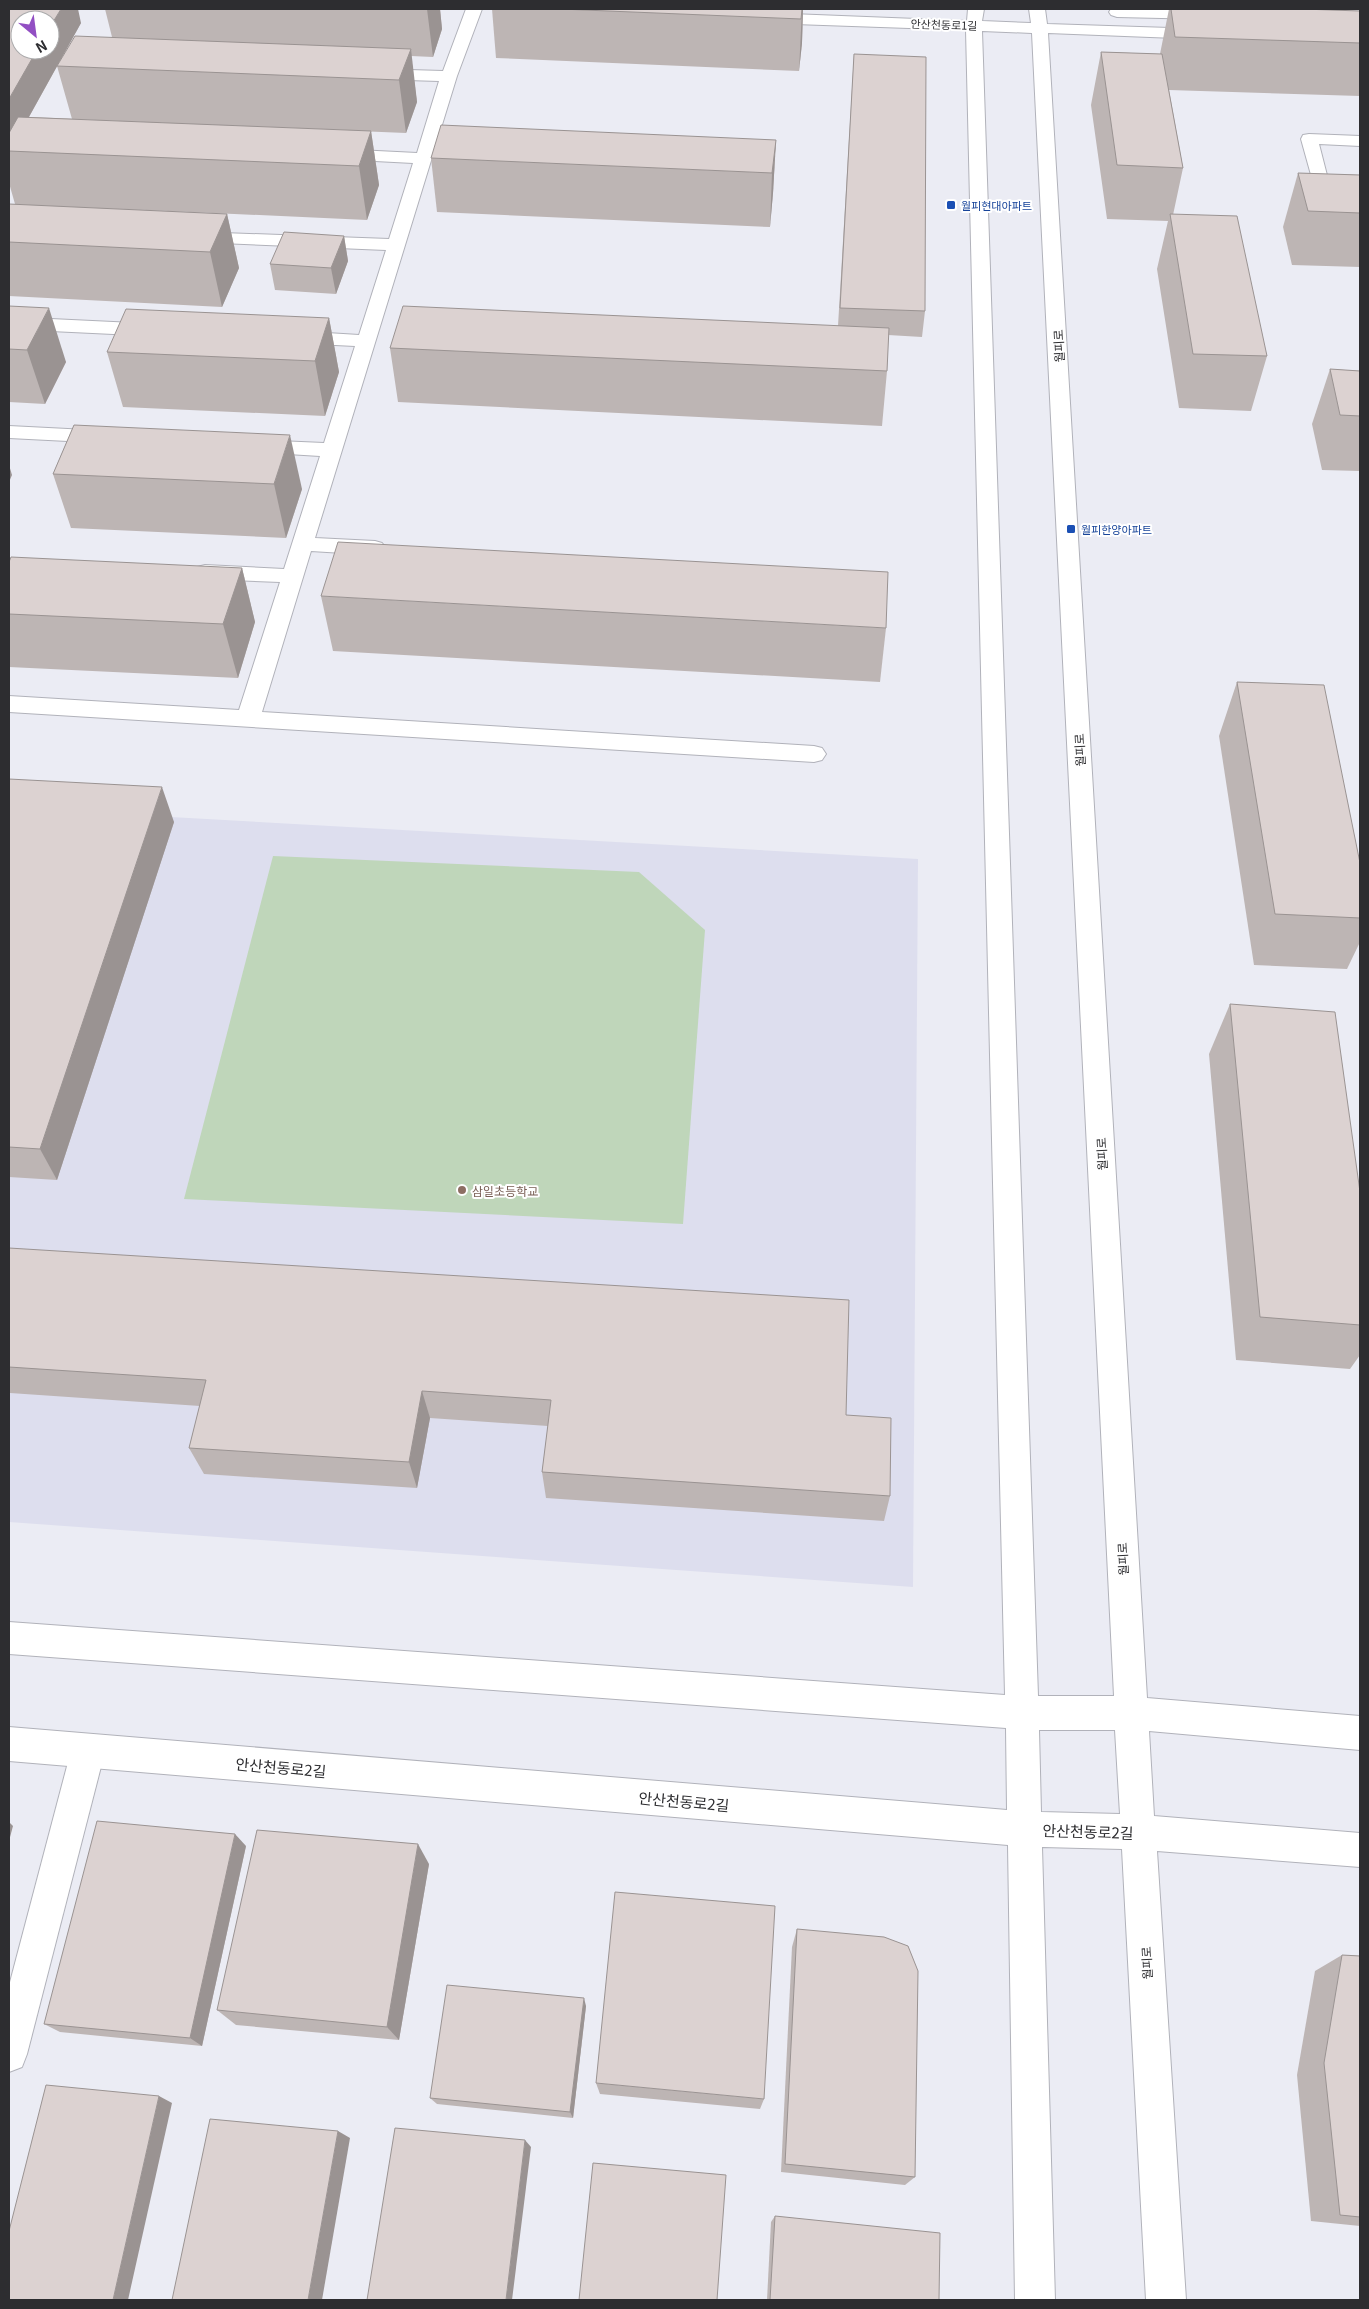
<svg xmlns="http://www.w3.org/2000/svg" width="1369" height="2309" font-family="Georgia,'Noto Sans KR',serif">
  <style>
    .built { fill: #dddeee }
    .green { fill: #bfd6ba }
    .lines { fill: none; stroke-linecap: round; stroke-linejoin: round }
    .service-casing { stroke: #b1b2ba; stroke-width: 2 }
    .minor-casing { stroke: #b1b2ba; stroke-width: 2 }
    .tertiary-casing { stroke: #b1b2ba; stroke-width: 2 }
    .service { fill: #fff; fill-rule: evenodd }
    .minor { fill: #fff; fill-rule: evenodd }
    .tertiary { fill: #fff; fill-rule: evenodd }
    .wall { fill: #bdb5b4 }
    .shaded-wall { fill: #9a9392 }
    .building { fill: #dcd2d1; stroke: #9a9392 }
    .transit-dot { fill: #1a4fb4; stroke: #fff; stroke-width: 2 }
    .education-dot { fill: #8d6e63; stroke: #fff; stroke-width: 2 }
    .labels { text-anchor: middle; dominant-baseline: central; stroke-width: 4; stroke-linejoin: round; paint-order: stroke }
    .far-street-label { font-size: 11px; fill: #2d2d30; stroke: #fff }
    .far-transit-label { font-size: 11px; fill: #164399; stroke: #fff; text-anchor: start }
    .street-label { font-size: 12px; fill: #2d2d30; stroke: #fff }
    .education-label { font-size: 12px; fill: #785e54; stroke: #fff; text-anchor: start }
    .near-street-label { font-size: 15px; fill: #2d2d30; stroke: #fff }
  </style>
  <rect width="100%" height="100%" fill="#ebecf4"/>
  <path class="built" d="M9 808 918 859 913 1587 9 1522Z"/>
  <path class="green" d="M273 856 639 872 705 930 683 1224 184 1199Z"/>
  <g class="lines">
    <defs>
      <g id="service">
        <path d="M466 9H482L457 76 315 538 375 541 382 543 386 548 382 553 375 555 311 551 262 712 814 746 822 748 826 754 822 760 814 762 9 712V696L239 710 280 582 205 579 197 577 194 572 197 567 205 565 284 569 320 456 255 452 248 450 245 446 248 442 255 440 324 443 355 346 295 343 288 341 286 337 288 333 295 331 359 335 386 250 196 242 190 241 187 237 190 233 196 232 389 239 413 163 337 159 331 158 328 154 331 150 337 149 417 153 439 81 375 79 369 77 367 74 369 71 375 69 443 71Z"/>
        <path d="M1309 134 1360 136V146L1319 144 1331 191 1360 192V202L1318 200 1301 139 1303 135Z"/>
        <path d="M9 317 155 324 162 326 164 330 162 334 155 336 9 329Z"/>
        <path d="M9 426 107 431 114 433 117 437 114 441 107 443 9 438Z"/>
      </g>
      <path id="minor" d="M88 1734 100 1739 105 1751 27 2054 22 2067 9 2072V1986L71 1751 76 1739Z"/>
      <g id="tertiary">
        <path d="M968 9H984L982 21 1031 23 1029 9H1045L1047 24 1201 29 1207 31 1209 34 1207 37 1201 39 1048 33 1147 1698 1360 1716V1750L1149 1731 1154 1816 1360 1833V1867L1157 1851 1186 2300H1146L1122 1849 1042 1847 1055 2300H1015L1008 1845 9 1761V1727L1007 1810 1006 1728 9 1654V1622L1005 1695 966 30 766 23 760 21 758 18 760 15 766 13 967 21ZM982 31 1032 33 1114 1696H1038ZM1039 1730H1115L1120 1814 1041 1812Z"/>
        <path d="M1111 9H1206L1212 11 1214 14 1212 17 1206 19 1117 17 1111 15 1109 12Z"/>
      </g>
    </defs>
    <use href="#service" class="service-casing"/>
    <use href="#minor" class="minor-casing"/>
    <use href="#tertiary" class="tertiary-casing"/>
    <use href="#service" class="service"/>
    <use href="#minor" class="minor"/>
    <use href="#tertiary" class="tertiary"/>
  </g>
  <g class="wall">
    <path d="M9 9 81 23 29 117 371 131 379 185 367 220 103 208 227 214 239 268 222 307 9 296V204H15L9 183Z"/>
    <path d="M105 9H440L442 29 433 57 411 56 417 102 406 133 72 119 57 66 112 37Z"/>
    <path d="M492 9H803L802 43 799 71 496 58Z"/>
    <path d="M1169 9H1302L1360 11V96L1169 90 1183 168 1173 215 1267 356 1251 411 1179 408 1157 269 1168 221 1107 219 1091 105 1101 52 1160 54Z"/>
    <path d="M854 54 925 311 922 337 888 335 887 371 882 426 398 402 390 348 838 326Z"/>
    <path d="M776 140 773 193 770 227 437 212 431 158Z"/>
    <path d="M1298 173 1360 175V267L1292 265 1283 227Z"/>
    <path d="M344 236 348 261 336 294 275 290 270 264Z"/>
    <path d="M9 306 66 362 45 404 9 402Z"/>
    <path d="M329 318 339 372 325 416 123 407 107 352Z"/>
    <path d="M1330 369 1360 371V471L1322 470 1312 424Z"/>
    <path d="M74 425 302 489 286 538 71 528 53 474Z"/>
    <path d="M9 562 242 568 255 622 238 678 9 667Z"/>
    <path d="M321 596 886 628 880 682 333 651Z"/>
    <path d="M1237 682 1360 863V942L1347 969 1254 965 1219 736Z"/>
    <path d="M9 779 174 822 57 1180 9 1177Z"/>
    <path d="M1230 1004 1360 1192V1355L1350 1369 1236 1360 1209 1054Z"/>
    <path d="M9 1248 846 1415 890 1496 884 1521 546 1498 542 1472 548 1426 430 1418 417 1488 204 1474 189 1448 200 1406 10 1393 9 1398Z"/>
    <path d="M246 1846 202 2046 60 2032 44 2024Z"/>
    <path d="M429 1864 399 2040 236 2025 217 2010Z"/>
    <path d="M797 1929 915 2177 905 2185 781 2172 792 1947Z"/>
    <path d="M1342 1955 1360 1956V2226L1311 2221 1297 2075 1315 1971Z"/>
    <path d="M586 2006 573 2118 437 2104 430 2098Z"/>
    <path d="M596 2083 764 2099 760 2109 600 2094Z"/>
    <path d="M775 2216 939 2300H767L771 2222Z"/>
  </g>
  <g class="shaded-wall">
    <path d="M61 9H78L81 23 10 151H9V99L37 50H50V27Z"/>
    <path d="M427 9H440L442 29 433 57Z"/>
    <path d="M802 9H803L802 43 799 71Z"/>
    <path d="M411 49 417 102 406 133 399 80Z"/>
    <path d="M371 131 379 185 367 220 359 166Z"/>
    <path d="M776 140 773 193 770 227 772 173Z"/>
    <path d="M227 214 239 268 222 307 210 252Z"/>
    <path d="M344 236 348 261 336 294 331 268Z"/>
    <path d="M49 308 66 362 45 404 27 350Z"/>
    <path d="M329 318 339 372 325 416 315 361Z"/>
    <path d="M290 435 302 489 286 538 274 484Z"/>
    <path d="M9 465 12 475 9 482Z"/>
    <path d="M242 568 255 622 238 678 223 624Z"/>
    <path d="M162 787 174 822 57 1180 40 1149Z"/>
    <path d="M422 1391 430 1418 417 1488 409 1462Z"/>
    <path d="M9 1822 13 1826 9 1841Z"/>
    <path d="M235 1834 246 1846 202 2046 190 2038Z"/>
    <path d="M418 1844 429 1864 399 2040 387 2027Z"/>
    <path d="M584 1998 586 2006 573 2118 570 2112Z"/>
    <path d="M159 2096 172 2103 128 2300H113Z"/>
    <path d="M338 2131 350 2138 322 2300H308Z"/>
    <path d="M525 2140 531 2147 512 2300H506Z"/>
  </g>
  <g class="building">
    <path d="M9 9H61L50 27V20H20V50H37L9 99Z"/>
    <path d="M560 9H802L801 19Z"/>
    <path d="M1171 9H1302L1360 11V43L1175 37Z"/>
    <path d="M75 36 411 49 399 80 57 66Z"/>
    <path d="M1101 52 1162 54 1183 168 1117 165Z"/>
    <path d="M854 54 926 57 925 311 840 308Z"/>
    <path d="M18 117 371 131 359 166 9 151V133Z"/>
    <path d="M441 125 776 140 772 173 431 158Z"/>
    <path d="M1298 173 1360 175V213L1308 211Z"/>
    <path d="M9 204 227 214 210 252 9 242Z"/>
    <path d="M1170 214 1237 216 1267 356 1193 354Z"/>
    <path d="M284 232 344 236 331 268 270 264Z"/>
    <path d="M9 306 49 308 27 350 9 349Z"/>
    <path d="M403 306 889 328 887 371 390 348Z"/>
    <path d="M126 309 329 318 315 361 107 352Z"/>
    <path d="M1330 369 1360 371V416L1340 415Z"/>
    <path d="M74 425 290 435 274 484 53 474Z"/>
    <path d="M338 542 888 572 886 628 321 596Z"/>
    <path d="M11 557 242 568 223 624 9 614V562Z"/>
    <path d="M1237 682 1324 685 1360 863V918L1275 914Z"/>
    <path d="M9 779 162 787 40 1149 9 1147Z"/>
    <path d="M1230 1004 1335 1012 1360 1192V1325L1260 1317Z"/>
    <path d="M9 1248 849 1300 846 1415 891 1418 890 1496 542 1472 551 1400 422 1391 409 1462 189 1448 206 1380 9 1367Z"/>
    <path d="M97 1821 235 1834 190 2038 44 2024Z"/>
    <path d="M257 1830 418 1844 387 2027 217 2010Z"/>
    <path d="M615 1892 775 1906 764 2099 596 2083Z"/>
    <path d="M797 1929 884 1937 908 1946 918 1971 915 2177 785 2164Z"/>
    <path d="M1342 1955 1360 1956V2217L1340 2215 1324 2063Z"/>
    <path d="M447 1985 584 1998 570 2112 430 2098Z"/>
    <path d="M46 2085 159 2096 113 2300H9V2231Z"/>
    <path d="M210 2119 338 2131 308 2300H172Z"/>
    <path d="M395 2128 525 2140 506 2300H367Z"/>
    <path d="M593 2163 726 2175 717 2300H579Z"/>
    <path d="M775 2216 940 2233 939 2300H770Z"/>
  </g>
  <g class="transit-dot">
    <rect x="946" y="200" width="10" height="10" rx="2.5"/>
    <rect x="1066" y="524" width="10" height="10" rx="2.5"/>
  </g>
  <circle class="education-dot" cx="462" cy="1190" r="5"/>
  <g class="labels">
    <g class="far-street-label">
      <text transform="translate(944 24) rotate(2)">안산천동로1길</text>
    </g>
    <g class="far-transit-label">
      <text x="961" y="205">월피현대아파트</text>
      <text x="1081" y="529">월피한양아파트</text>
    </g>
    <g class="street-label">
      <text transform="translate(1058 346) rotate(-93)">월피로</text>
      <text transform="translate(1079 750) rotate(-93)">월피로</text>
      <text transform="translate(1101 1154) rotate(-93)">월피로</text>
      <text transform="translate(1122 1559) rotate(-93)">월피로</text>
      <text transform="translate(1146 1963) rotate(-93)">월피로</text>
    </g>
    <g class="education-label">
      <text x="472" y="1190">삼일초등학교</text>
    </g>
    <g class="near-street-label">
      <text transform="translate(281 1767) rotate(5)">안산천동로2길</text>
      <text transform="translate(684 1801) rotate(5)">안산천동로2길</text>
      <text transform="translate(1088 1831) rotate(2)">안산천동로2길</text>
    </g>
  </g>
  <rect width="1369" height="2309" fill="none" stroke="#2d2d30" stroke-width="20"/>
  <g transform="translate(35 35) rotate(151)"><circle r="24" fill="#ffffff" stroke="#ababac"/>
  <path d="M0-4L9 19L0 12L-9 19Z" fill="#924fc3"/>
  <text y="-8" font-size="14" font-weight="bold" text-anchor="middle" fill="#2d2d30">N</text>
  </g>
</svg>
